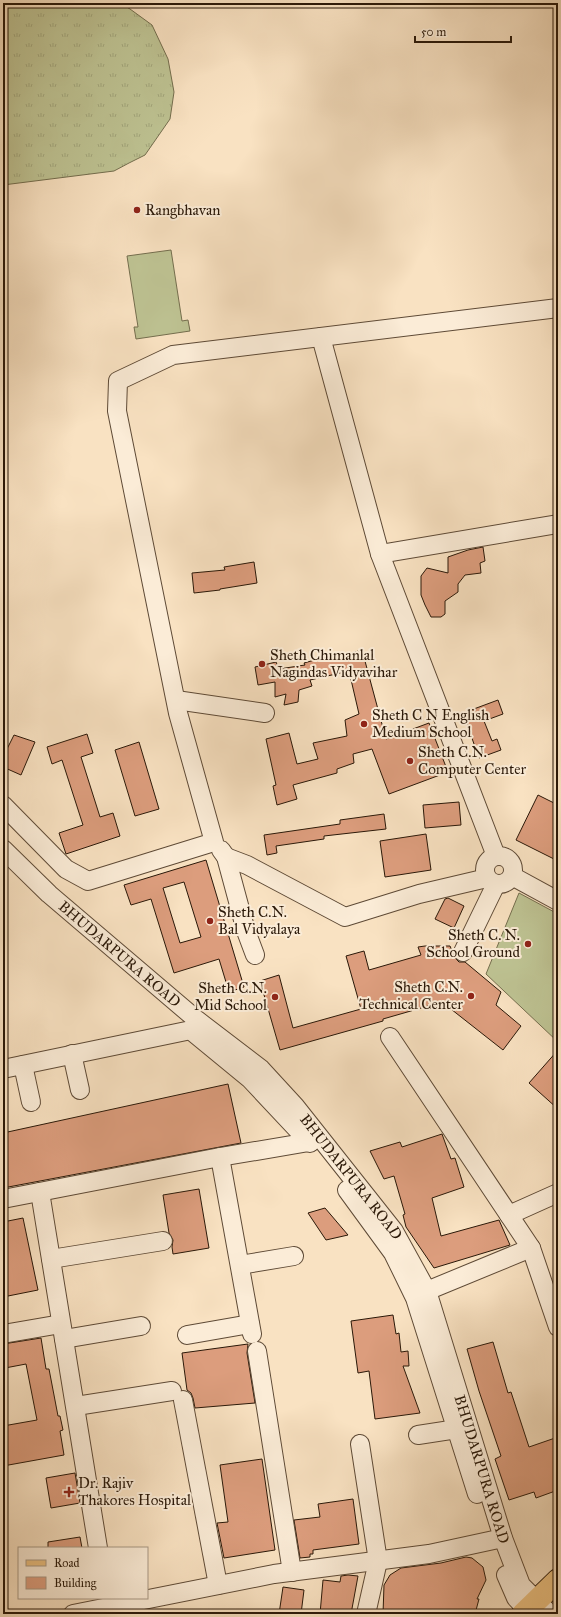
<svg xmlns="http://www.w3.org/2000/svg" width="561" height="1617" font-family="'IM FELL Great Primer',serif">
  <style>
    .grass { fill: url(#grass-tufts); stroke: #746e4e }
    .pitch { fill: #bec393; stroke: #746e4e }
    .building { fill: #dc9d7d; stroke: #2a1808; fill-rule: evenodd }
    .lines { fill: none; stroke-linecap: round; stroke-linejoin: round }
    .minor-casing { stroke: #5e4a36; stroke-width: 20 }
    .major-casing { stroke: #2a1808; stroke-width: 24 }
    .minor { stroke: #fbecd7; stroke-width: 18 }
    .major { stroke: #ecc181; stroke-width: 22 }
    .poi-dot { fill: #8f2418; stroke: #fbecd7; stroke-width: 1.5 }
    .labels { text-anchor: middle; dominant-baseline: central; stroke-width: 4; stroke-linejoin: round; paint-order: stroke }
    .poi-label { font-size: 15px; fill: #2a1808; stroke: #fbecd7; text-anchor: start }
    .street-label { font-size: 15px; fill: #2a1808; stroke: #fbecd7 }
  </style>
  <defs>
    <pattern id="grass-tufts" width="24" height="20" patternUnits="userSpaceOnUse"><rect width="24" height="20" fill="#bec393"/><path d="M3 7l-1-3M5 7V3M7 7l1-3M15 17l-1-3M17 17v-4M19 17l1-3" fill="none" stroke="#a3a77d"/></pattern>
  </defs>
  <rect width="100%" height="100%" fill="#f9e2c2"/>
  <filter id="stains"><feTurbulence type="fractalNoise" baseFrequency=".005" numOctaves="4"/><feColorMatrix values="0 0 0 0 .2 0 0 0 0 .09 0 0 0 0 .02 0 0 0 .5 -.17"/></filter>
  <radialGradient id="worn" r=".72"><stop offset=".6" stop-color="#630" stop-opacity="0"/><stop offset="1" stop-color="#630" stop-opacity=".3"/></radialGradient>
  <path class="grass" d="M30 3H120L130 9 152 25 168 59 174 92 170 119 145 155 129 163 114 171 3 185V6Z"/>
  <g class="pitch">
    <path d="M171 250 182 321 188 320 190 331 136 339 134 327H138L127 256Z"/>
    <path d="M519 893 558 914V1042L486 974Z"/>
  </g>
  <g class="building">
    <path d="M483 547 485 561 480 563 481 573 465 575 458 584V592L445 601V614L441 617H431L425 605 421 595V576L427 568 448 573V557L468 550Z"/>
    <path d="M254 562 257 583 220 589V590L194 593 192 573 225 570 224 567Z"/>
    <path d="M362 650 386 739 429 723 448 772 389 794 372 749 353 754 354 763 337 769V773L293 785 297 799 277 805 273 786 276 785 266 739 289 733 297 764 318 759 313 743 347 736 345 720 359 714 349 671 310 680 312 686 299 690 298 702 284 705 286 694 275 697V682L258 685 255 667 276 662 279 669 305 665 304 663 336 654 337 657Z"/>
    <path d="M498 700 503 714 484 721 492 741 497 739 501 750 479 758 463 713Z"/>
    <path d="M87 734 93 753 81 757 100 817 113 813 120 836 66 854 59 833 83 825 62 760 52 764 47 747Z"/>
    <path d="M14 735 35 742 21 775 3 767V757Z"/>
    <path d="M139 742 159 809 135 816 115 750Z"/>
    <path d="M538 795 558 805V851L554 859 516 840Z"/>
    <path d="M459 802 461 825 425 828 423 805Z"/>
    <path d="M384 814 386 829 324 836V839L276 846 277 853 267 855 264 835 340 824V820Z"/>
    <path d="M426 834 431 870 385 877 380 841Z"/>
    <path d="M206 860 244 987 229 992 219 959 174 973 151 899 131 905 124 885ZM184 882 201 937 180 943 163 888Z"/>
    <path d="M448 898 464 906 454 928 435 919 445 899Z"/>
    <path d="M425 946H450L455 958 459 962H465L501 992 496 1005 521 1026 503 1050 442 1002 383 1019V1021L280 1050 260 981 279 975 293 1028 361 1009 346 956 364 951 369 970 421 955 418 947Z"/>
    <path d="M558 1050V1109L529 1083Z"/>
    <path d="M228 1084 241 1143 3 1188V1133Z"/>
    <path d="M442 1134 451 1159 455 1158 464 1187 432 1198 441 1236 499 1220 510 1245 434 1268 406 1227 403 1215 405 1214 394 1176 384 1179 370 1151 400 1142 402 1147Z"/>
    <path d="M199 1189 209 1248 173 1254 172 1247 173 1240 169 1233 163 1195Z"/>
    <path d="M325 1208 348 1235 326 1240 308 1213Z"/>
    <path d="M23 1218 38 1290 3 1297V1222Z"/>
    <path d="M393 1315 396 1334 399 1333 401 1352 408 1351 409 1366H403L420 1413 375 1419 369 1371 358 1373 351 1321Z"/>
    <path d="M41 1338 46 1369H49L58 1416H60L63 1430 60 1431 64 1455 3 1466V1426L37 1420 26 1364 5 1368 3 1344Z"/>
    <path d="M493 1342 508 1393 511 1392 529 1447 558 1437V1472L555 1473 558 1483V1490L536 1498 534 1492 509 1500 495 1459 501 1456 479 1391 467 1349Z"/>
    <path d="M248 1344 247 1353 255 1403 195 1408 193 1398 191 1393 187 1390 182 1353Z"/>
    <path d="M262 1459 275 1550 224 1558 217 1523 228 1522 220 1465Z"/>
    <path d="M75 1473 80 1503 51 1508 46 1478Z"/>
    <path d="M353 1499 359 1544 313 1550V1554H310V1557L300 1558 294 1520 320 1517 318 1504Z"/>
    <path d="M80 1537 82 1548H48V1542Z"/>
    <path d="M466 1557 472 1558 483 1567 486 1580 477 1599H479L475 1614H463L445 1611V1614H383L384 1585 390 1575 401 1568 441 1563Z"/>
    <path d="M348 1575 358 1576 351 1614H320L323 1580 340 1582 341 1576Z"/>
    <path d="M283 1587 304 1590 301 1614H279Z"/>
  </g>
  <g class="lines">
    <defs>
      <g id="minor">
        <path d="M321 337 380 554"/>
        <path d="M176 700 265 713"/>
        <path d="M3 805 66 869 88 881 214 842 178 713 117 411 118 381 173 355 558 308"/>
        <path id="s1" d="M3 849 49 894 197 1020 261 1069 295 1106 394 1231 427 1291 503 1538 521 1585 546 1610"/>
        <path d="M221 850 226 857 246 931 255 955"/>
        <path d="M496 856 380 554 558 524"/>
        <circle cx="499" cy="870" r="14"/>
        <path d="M226 857 247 865 345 917 419 894 487 878"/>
        <path d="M512 876 558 901"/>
        <path d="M463 952 496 884"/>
        <path d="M194 1033 250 1079 310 1143"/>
        <path d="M390 1037 531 1248 558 1327"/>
        <path d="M72 1054 80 1090"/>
        <path d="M23 1065 31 1102"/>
        <path d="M3 1069 191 1030 200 1023"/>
        <path d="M220 1157 252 1334"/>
        <path d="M347 1190 393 1253 415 1298 477 1494"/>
        <path d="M40 1192 98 1548"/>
        <path d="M3 1199 220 1157 309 1142 318 1138"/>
        <path d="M509 1215 558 1193"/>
        <path d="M51 1259 163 1241"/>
        <path d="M240 1265 294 1256"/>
        <path d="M417 1295 531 1248"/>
        <path d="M3 1334 61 1324"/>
        <path d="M187 1335 250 1324"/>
        <path d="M64 1339 141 1326"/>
        <path d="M257 1351 292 1572"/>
        <path d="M183 1400 218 1585"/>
        <path d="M76 1406 172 1391"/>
        <path d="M418 1435 457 1429"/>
        <path d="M360 1444 378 1561 366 1614"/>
        <path d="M506 1575 516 1598 531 1614"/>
        <path d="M73 1614 274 1574 429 1554 503 1538"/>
      </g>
      <path id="major" d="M523 1614 558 1580"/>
    </defs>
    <use href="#minor" class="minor-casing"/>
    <use href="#major" class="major-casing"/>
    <use href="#minor" class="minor"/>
    <use href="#major" class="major"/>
  </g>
  <g class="poi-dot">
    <circle cx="137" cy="210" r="4"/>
    <circle cx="262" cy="664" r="4"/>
    <circle cx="364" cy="724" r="4"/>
    <circle cx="410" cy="761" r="4"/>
    <circle cx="210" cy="921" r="4"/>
    <circle cx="528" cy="944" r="4"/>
    <circle cx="471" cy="996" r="4"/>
    <circle cx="275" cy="997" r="4"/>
    <path d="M67 1486h4v4h4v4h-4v4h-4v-4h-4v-4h4z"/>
  </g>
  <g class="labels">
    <g class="poi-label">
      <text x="145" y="210">Rangbhavan</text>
      <text x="270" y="655">Sheth Chimanlal<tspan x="270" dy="17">Nagindas Vidyavihar</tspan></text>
      <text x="372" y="715">Sheth C N English<tspan x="372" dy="17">Medium School</tspan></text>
      <text x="418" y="752">Sheth C.N.<tspan x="418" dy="17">Computer Center</tspan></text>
      <text x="218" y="912">Sheth C.N.<tspan x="218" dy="17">Bal Vidyalaya</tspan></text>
      <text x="520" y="935" text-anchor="end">Sheth C. N.<tspan x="520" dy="17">School Ground</tspan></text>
      <text x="463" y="987" text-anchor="end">Sheth C.N.<tspan x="463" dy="17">Technical Center</tspan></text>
      <text x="267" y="988" text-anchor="end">Sheth C.N.<tspan x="267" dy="17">Mid School</tspan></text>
      <text x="78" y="1483">Dr. Rajiv<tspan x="78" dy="17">Thakores Hospital</tspan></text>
    </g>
    <g class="street-label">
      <text stroke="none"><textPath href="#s1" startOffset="157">BHUDARPURA ROAD</textPath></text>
      <text stroke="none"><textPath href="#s1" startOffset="480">BHUDARPURA ROAD</textPath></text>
      <text stroke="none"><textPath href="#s1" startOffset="804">BHUDARPURA ROAD</textPath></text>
    </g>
  </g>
  <rect width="561" height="1617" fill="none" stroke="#f9e2c2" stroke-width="16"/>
  <rect x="4" y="4" width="553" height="1609" fill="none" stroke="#2a1808" stroke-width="2"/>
  <rect x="8" y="8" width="545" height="1601" fill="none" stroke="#2a1808"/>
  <rect x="18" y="1547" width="130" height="52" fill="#fbecd7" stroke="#a79784"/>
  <rect x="26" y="1560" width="20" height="6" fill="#ecc181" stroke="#a79784"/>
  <text x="54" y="1567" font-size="12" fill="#2a1808">Road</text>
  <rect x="26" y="1577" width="20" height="12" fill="#dc9d7d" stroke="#a79784"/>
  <text x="54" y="1587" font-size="12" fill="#2a1808">Building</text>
  <path d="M415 36v6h96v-6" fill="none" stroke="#2a1808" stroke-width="2"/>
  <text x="421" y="36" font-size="12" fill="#2a1808" stroke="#fbecd7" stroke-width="3" paint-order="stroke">50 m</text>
  <rect width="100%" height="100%" filter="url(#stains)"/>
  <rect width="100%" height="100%" fill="url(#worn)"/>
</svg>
